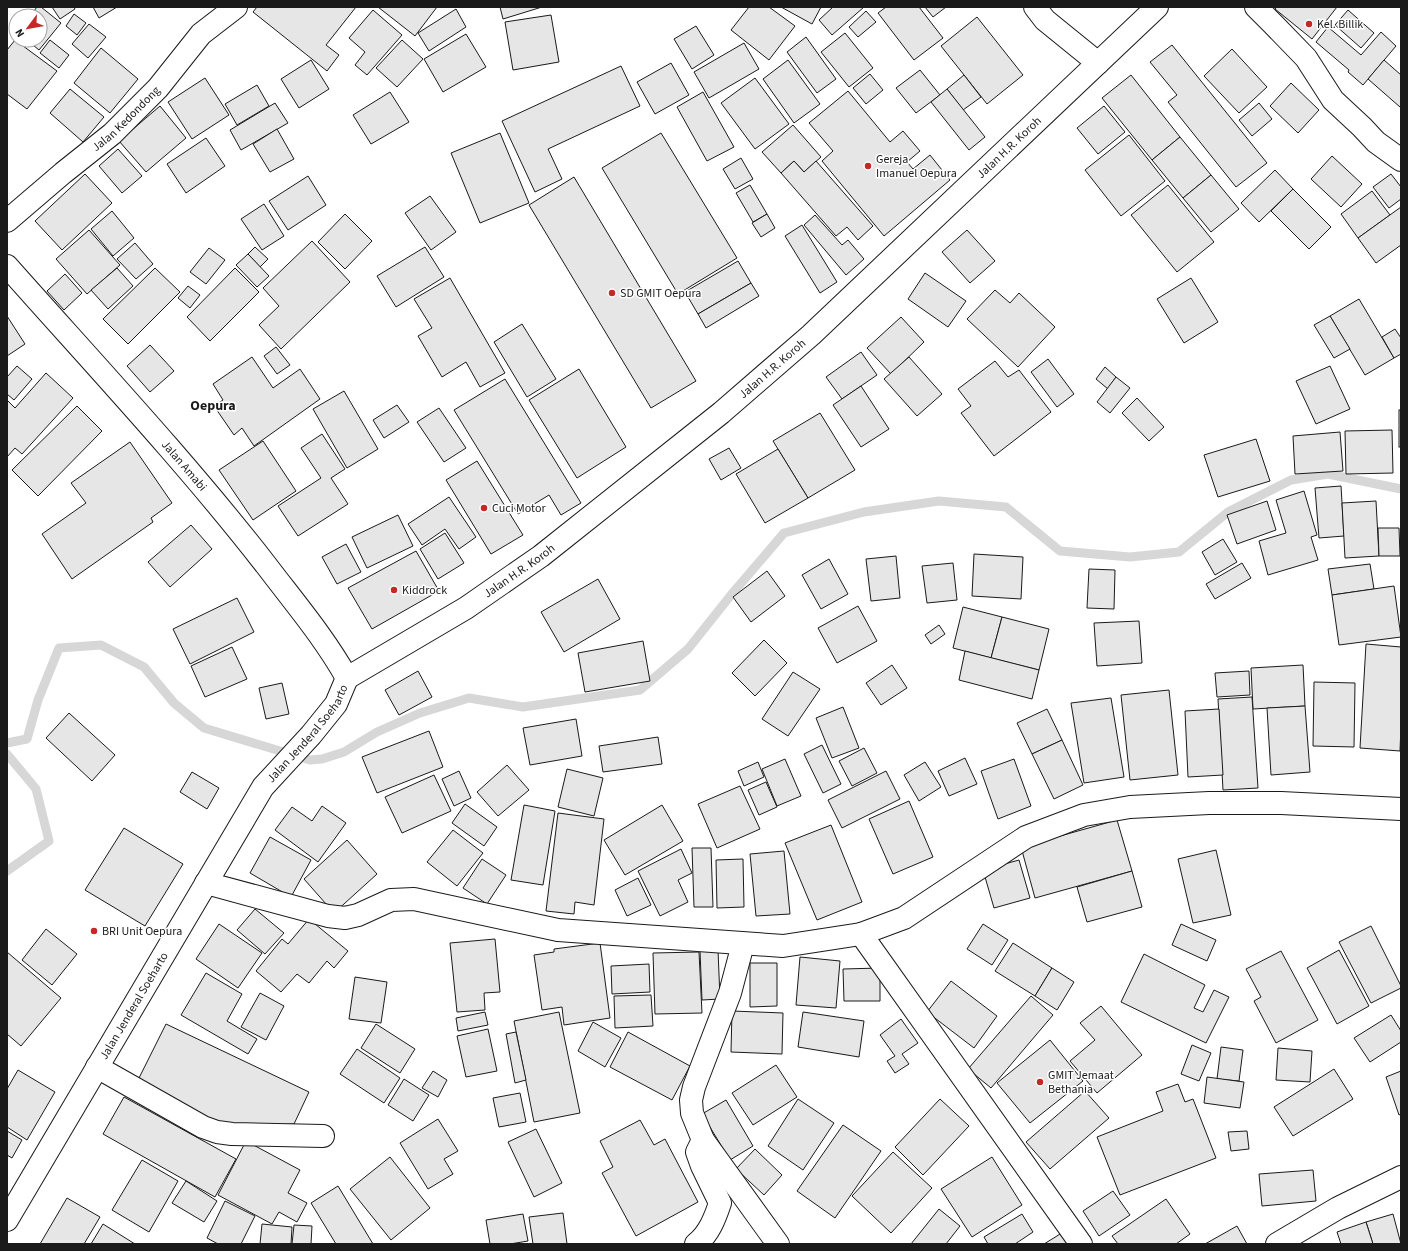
<svg xmlns="http://www.w3.org/2000/svg" width="1408" height="1251" font-family="'Source Sans 3',sans-serif">
  <style>
    .lines { fill: none; stroke-linecap: round; stroke-linejoin: round }
    .stream { stroke: #d7d7d7; stroke-width: 9 }
    .building { fill: #e6e6e6; stroke: #1a1a1a }
    .minor-casing { stroke: #1a1a1a; stroke-width: 24 }
    .major-casing { stroke: #1a1a1a; stroke-width: 24 }
    .minor { stroke: #fff; stroke-width: 22 }
    .major { stroke: #fff; stroke-width: 22 }
    .poi-dot { fill: #c62828; stroke: #fff; stroke-width: 1.5 }
    .labels { text-anchor: middle; dominant-baseline: central; stroke-width: 3; stroke-linejoin: round; paint-order: stroke }
    .poi-label { font-size: 12px; fill: #1a1a1a; stroke: #fff; text-anchor: start }
    .street-label { font-size: 12px; fill: #1a1a1a; stroke: #fff }
    .quarter-label { font-size: 14px; font-weight: bold; fill: #1a1a1a; stroke: #fff }
  </style>
  <rect width="100%" height="100%" fill="#fff"/>
  <g class="lines">
    <g class="stream">
      <path d="M7 743 27 739 38 700 59 648 101 645 144 667 174 703 204 728 310 760 322 759 344 752 377 732 420 713 469 698 523 707 640 690 688 649 731 595 784 533 864 512 939 501 1006 507 1060 551 1130 557 1179 552 1228 512 1291 480 1328 474 1401 489"/>
      <path d="M7 754 36 789 49 841 7 871"/>
    </g>
  </g>
  <g class="building">
    <path d="M37 7H41L61 23 39 50 27 40H40V16H30Z"/>
    <path d="M52 7H74L75 9 60 19Z"/>
    <path d="M93 7H117L99 18Z"/>
    <path d="M257 7H356L326 45 339 55 327 71 253 12Z"/>
    <path d="M378 7H437L415 36Z"/>
    <path d="M500 7H542L503 19Z"/>
    <path d="M749 7H769L795 26 769 60 731 30Z"/>
    <path d="M781 7H821L812 24Z"/>
    <path d="M833 7H864L832 35 819 20Z"/>
    <path d="M886 7H919L943 38 914 60 878 13Z"/>
    <path d="M925 7H946L933 17Z"/>
    <path d="M1277 7H1337L1312 39 1275 9Z"/>
    <path d="M456 9 466 27 429 51 418 33Z"/>
    <path d="M373 10 402 35 367 75 355 65 365 52 349 38Z"/>
    <path d="M1348 10 1374 33 1361 48 1335 25Z"/>
    <path d="M866 11 876 22 858 37 849 27Z"/>
    <path d="M74 14 86 23 77 35 66 26Z"/>
    <path d="M551 15 559 62 513 70 505 22Z"/>
    <path d="M977 17 1023 75 987 104 941 46Z"/>
    <path d="M89 24 106 37 88 58 72 44Z"/>
    <path d="M696 26 714 55 692 69 674 39Z"/>
    <path d="M1328 27 1361 55 1381 32 1396 46 1363 85 1348 72 1349 70 1316 42Z"/>
    <path d="M845 33 873 68 849 87 821 52Z"/>
    <path d="M466 34 486 67 443 92 424 59Z"/>
    <path d="M806 37 836 79 817 93 787 52Z"/>
    <path d="M15 40 57 71 27 109 7 94V50Z"/>
    <path d="M50 40 69 55 59 68 40 53Z"/>
    <path d="M402 40 423 59 397 87 376 68Z"/>
    <path d="M744 43 759 69 709 98 694 72Z"/>
    <path d="M1172 45 1267 163 1236 187 1168 102 1177 95 1150 62Z"/>
    <path d="M101 48 138 79 110 113 74 83Z"/>
    <path d="M1232 49 1267 87 1239 113 1204 76Z"/>
    <path d="M311 60 329 89 299 108 281 79Z"/>
    <path d="M788 60 820 104 794 123 763 79Z"/>
    <path d="M1384 60 1401 75V105L1400 107 1368 79Z"/>
    <path d="M671 63 689 95 655 114 637 82Z"/>
    <path d="M621 66 640 106 548 149 562 179 535 192 502 121Z"/>
    <path d="M920 70 940 95 916 113 896 88Z"/>
    <path d="M870 74 883 90 866 104 853 88Z"/>
    <path d="M964 75 981 97 963 110 947 89Z"/>
    <path d="M1131 75 1180 137 1152 160 1102 98Z"/>
    <path d="M205 78 229 115 192 139 168 102Z"/>
    <path d="M755 78 789 124 755 149 721 103Z"/>
    <path d="M1291 83 1319 110 1298 133 1270 106Z"/>
    <path d="M257 85 269 106 237 125 225 104Z"/>
    <path d="M70 89 104 117 83 142 50 113Z"/>
    <path d="M947 89 985 137 969 150 931 102Z"/>
    <path d="M848 91 890 142 903 131 920 151 907 162 913 169 930 155 950 180 884 236 822 161 833 151 809 123Z"/>
    <path d="M390 92 409 122 371 144 353 115Z"/>
    <path d="M703 92 734 147 707 161 677 107Z"/>
    <path d="M275 103 288 123 241 150 230 130Z"/>
    <path d="M1259 103 1272 119 1252 136 1239 120Z"/>
    <path d="M160 106 186 138 146 172 119 141Z"/>
    <path d="M1104 106 1125 132 1098 154 1077 128Z"/>
    <path d="M793 125 821 157 804 172 794 161 781 173 762 152Z"/>
    <path d="M277 129 294 159 270 172 253 144Z"/>
    <path d="M500 133 529 203 480 223 451 153Z"/>
    <path d="M661 133 737 258 678 294 602 168Z"/>
    <path d="M1129 135 1165 181 1121 216 1085 170Z"/>
    <path d="M1180 137 1211 175 1183 198 1152 160Z"/>
    <path d="M206 138 225 166 186 193 167 164Z"/>
    <path d="M118 149 142 176 122 193 99 166Z"/>
    <path d="M1332 156 1362 184 1341 207 1311 179Z"/>
    <path d="M741 158 753 179 735 189 723 169Z"/>
    <path d="M794 161 804 172 816 161 873 226 858 240 847 227 836 236 781 173Z"/>
    <path d="M1275 170 1293 189 1259 222 1241 203Z"/>
    <path d="M85 174 112 203 62 250 35 221Z"/>
    <path d="M1391 174 1401 187V199L1389 208 1373 187Z"/>
    <path d="M1211 175 1239 209 1211 232 1183 198Z"/>
    <path d="M308 176 326 205 288 230 269 201Z"/>
    <path d="M574 177 696 381 651 408 529 205Z"/>
    <path d="M750 185 767 214 753 222 736 193Z"/>
    <path d="M1168 185 1214 242 1177 272 1131 215Z"/>
    <path d="M1293 189 1331 227 1309 249 1271 211Z"/>
    <path d="M1372 191 1390 215 1358 238 1341 214Z"/>
    <path d="M430 196 456 232 431 250 405 213Z"/>
    <path d="M264 204 284 236 262 250 241 219Z"/>
    <path d="M1401 207V245L1376 263 1358 238Z"/>
    <path d="M112 211 134 238 113 256 91 229Z"/>
    <path d="M345 214 372 241 345 269 318 242Z"/>
    <path d="M767 214 775 228 761 237 752 223Z"/>
    <path d="M815 215 842 245 848 240 864 259 846 275 804 225Z"/>
    <path d="M802 225 837 282 820 293 785 236Z"/>
    <path d="M89 230 120 265 87 294 56 259Z"/>
    <path d="M967 230 995 261 970 283 942 252Z"/>
    <path d="M312 241 350 282 281 349 259 325 279 306 263 288Z"/>
    <path d="M135 243 153 264 136 279 117 259Z"/>
    <path d="M255 247 268 259 260 267 248 254Z"/>
    <path d="M425 247 444 277 396 307 377 276Z"/>
    <path d="M209 248 225 260 206 284 190 272Z"/>
    <path d="M248 254 269 276 257 287 236 265Z"/>
    <path d="M738 261 751 283 698 314 685 292Z"/>
    <path d="M117 268 133 286 108 309 91 290Z"/>
    <path d="M155 268 180 292 128 344 103 319Z"/>
    <path d="M235 268 259 292 210 341 187 317Z"/>
    <path d="M925 273 966 301 948 327 908 299Z"/>
    <path d="M65 274 82 293 64 310 47 291Z"/>
    <path d="M450 278 505 373 480 387 466 362 442 377 418 336 432 328 414 299Z"/>
    <path d="M1191 278 1218 322 1184 343 1157 299Z"/>
    <path d="M751 283 759 296 706 328 698 314Z"/>
    <path d="M188 286 200 295 190 308 178 298Z"/>
    <path d="M995 290 1010 303 1019 293 1055 327 1018 367 967 319Z"/>
    <path d="M1359 299 1394 358 1365 375 1330 316Z"/>
    <path d="M7 316 25 344 7 356Z"/>
    <path d="M1330 316 1350 349 1334 358 1314 325Z"/>
    <path d="M901 317 924 342 891 374 867 348Z"/>
    <path d="M522 324 556 379 527 397 494 342Z"/>
    <path d="M1395 329 1401 338V354L1394 358 1382 337Z"/>
    <path d="M150 345 174 371 150 392 127 366Z"/>
    <path d="M276 347 290 365 277 374 264 356Z"/>
    <path d="M861 352 877 375 842 399 826 377Z"/>
    <path d="M252 357 273 388 300 369 320 399 254 446 242 428 234 435 214 406 223 400 213 384Z"/>
    <path d="M909 357 942 394 917 416 884 379Z"/>
    <path d="M1048 359 1074 394 1057 407 1031 372Z"/>
    <path d="M995 361 1008 377 1019 370 1051 412 994 456 961 413 971 406 958 389Z"/>
    <path d="M17 366 32 379 14 400 7 394V377Z"/>
    <path d="M1330 366 1350 409 1316 424 1296 381Z"/>
    <path d="M1105 367 1116 377 1108 389 1096 379Z"/>
    <path d="M579 369 626 447 577 478 529 400Z"/>
    <path d="M46 373 73 398 22 454 15 448 7 457V400L15 408Z"/>
    <path d="M1116 377 1130 388 1110 413 1097 402Z"/>
    <path d="M505 379 581 503 561 515 549 495 518 514 454 410Z"/>
    <path d="M861 386 889 429 861 447 833 405Z"/>
    <path d="M344 391 378 449 347 468 313 409Z"/>
    <path d="M1137 398 1164 427 1149 441 1122 413Z"/>
    <path d="M397 405 409 422 384 438 373 420Z"/>
    <path d="M77 406 102 431 38 496 12 470Z"/>
    <path d="M439 408 466 448 444 462 417 422Z"/>
    <rect x="1399" y="410" width="2" height="37"/>
    <path d="M820 413 855 470 808 498 773 441Z"/>
    <path d="M1392 430 1393 473 1346 474 1345 431Z"/>
    <path d="M1340 432 1343 471 1295 474 1293 436Z"/>
    <path d="M322 434 345 469 331 478 348 504 298 536 278 506 321 478 301 448Z"/>
    <path d="M1256 439 1270 481 1218 497 1204 455Z"/>
    <path d="M263 441 296 491 253 520 219 470Z"/>
    <path d="M130 442 172 503 151 518 153 522 72 579 42 534 86 503 71 483Z"/>
    <path d="M729 448 741 468 721 480 709 459Z"/>
    <path d="M778 449 808 498 765 523 736 474Z"/>
    <path d="M477 461 523 535 491 554 446 480Z"/>
    <path d="M1341 486 1344 536 1319 538 1315 488Z"/>
    <path d="M1304 491 1317 535 1311 537 1318 560 1268 575 1259 541 1286 533 1276 500Z"/>
    <path d="M449 497 476 537 459 549 445 529 422 545 408 524Z"/>
    <path d="M1267 501 1276 530 1237 544 1227 515Z"/>
    <path d="M1376 501 1379 556 1345 558 1342 503Z"/>
    <path d="M398 515 413 546 367 568 352 537Z"/>
    <path d="M191 525 212 549 170 587 148 562Z"/>
    <path d="M1378 528H1399L1400 556H1379Z"/>
    <path d="M445 533 464 563 438 579 420 549Z"/>
    <path d="M1223 539 1237 562 1215 575 1202 552Z"/>
    <path d="M346 544 361 572 337 584 322 557Z"/>
    <path d="M416 551 439 591 372 629 348 588Z"/>
    <path d="M974 554 1023 557 1021 599 972 596Z"/>
    <path d="M896 556 900 598 871 601 866 559Z"/>
    <path d="M829 559 848 594 821 609 802 575Z"/>
    <path d="M953 563 957 600 927 603 922 566Z"/>
    <path d="M1242 563 1251 578 1215 599 1206 584Z"/>
    <path d="M1370 564 1374 589 1332 595 1328 569Z"/>
    <path d="M1089 569 1115 570 1114 609 1087 608Z"/>
    <path d="M767 571 785 596 751 622 733 597Z"/>
    <path d="M598 579 620 619 564 652 541 612Z"/>
    <path d="M1394 586 1401 637 1339 645 1332 595Z"/>
    <path d="M237 598 254 632 190 664 173 629Z"/>
    <path d="M858 606 877 641 837 663 818 628Z"/>
    <path d="M963 607 1002 617 991 658 953 648Z"/>
    <path d="M1002 617 1049 629 1039 670 991 658Z"/>
    <path d="M1139 621 1142 663 1097 666 1094 623Z"/>
    <path d="M939 625 945 634 931 644 925 635Z"/>
    <path d="M764 640 787 663 755 696 732 673Z"/>
    <path d="M643 641 650 681 585 692 578 653Z"/>
    <path d="M1366 644 1401 647V725L1400 751 1360 748Z"/>
    <path d="M232 647 247 679 205 697 191 666Z"/>
    <path d="M965 651 1039 670 1032 699 959 680Z"/>
    <path d="M892 665 907 688 881 705 866 683Z"/>
    <path d="M1303 665 1305 706 1253 709 1251 668Z"/>
    <path d="M418 671 432 697 399 715 385 690Z"/>
    <path d="M1249 671 1250 695 1217 697 1215 673Z"/>
    <path d="M793 672 820 689 788 736 762 719Z"/>
    <path d="M1314 682 1355 683 1354 747 1313 746Z"/>
    <path d="M282 683 289 714 266 719 259 688Z"/>
    <path d="M1169 690 1178 775 1130 780 1121 695Z"/>
    <path d="M1252 697 1258 788 1223 790 1218 699Z"/>
    <path d="M1111 698 1124 777 1084 783 1071 703Z"/>
    <path d="M1305 706 1310 772 1271 775 1267 708Z"/>
    <path d="M843 707 859 748 832 758 816 718Z"/>
    <path d="M1047 709 1062 740 1032 754 1017 723Z"/>
    <path d="M1219 709 1223 775 1188 777 1185 711Z"/>
    <path d="M69 713 115 755 92 781 46 738Z"/>
    <path d="M576 719 582 756 530 765 523 728Z"/>
    <path d="M429 731 443 767 377 793 362 757Z"/>
    <path d="M658 737 662 764 603 772 599 746Z"/>
    <path d="M1062 740 1083 785 1054 799 1032 754Z"/>
    <path d="M822 745 841 784 823 793 804 754Z"/>
    <path d="M864 748 877 773 852 786 839 761Z"/>
    <path d="M965 758 977 784 949 796 938 771Z"/>
    <path d="M785 759 801 796 777 806 762 769Z"/>
    <path d="M1014 759 1031 806 998 819 981 771Z"/>
    <path d="M758 762 764 777 744 786 738 771Z"/>
    <path d="M925 762 941 787 919 801 904 775Z"/>
    <path d="M507 765 529 790 498 816 477 792Z"/>
    <path d="M567 769 603 778 594 816 558 807Z"/>
    <path d="M459 771 471 798 454 806 442 779Z"/>
    <path d="M886 771 900 799 842 828 828 800Z"/>
    <path d="M192 772 219 788 207 809 180 792Z"/>
    <path d="M434 775 451 811 402 833 385 797Z"/>
    <path d="M766 782 777 807 759 815 748 790Z"/>
    <path d="M740 786 760 829 717 848 698 804Z"/>
    <path d="M909 801 933 857 893 874 869 819Z"/>
    <path d="M465 804 497 827 484 846 452 823Z"/>
    <path d="M524 805 555 811 543 885 511 880Z"/>
    <path d="M662 805 683 841 625 875 604 840Z"/>
    <path d="M322 806 346 823 318 862 275 830 292 807 312 821Z"/>
    <path d="M558 813 604 819 594 905 575 902 574 914 546 911Z"/>
    <path d="M1117 820 1132 871 1035 898 1021 847Z"/>
    <path d="M831 825 862 902 817 920 785 843Z"/>
    <path d="M124 828 183 864 145 926 85 890Z"/>
    <path d="M453 830 483 853 457 886 427 862Z"/>
    <path d="M270 837 311 860 291 897 250 873Z"/>
    <path d="M347 840 377 874 334 913 304 879Z"/>
    <path d="M692 848H711L713 907H694Z"/>
    <path d="M681 849 692 873 678 880 688 902 660 916 638 871Z"/>
    <path d="M1216 850 1231 915 1193 923 1178 859Z"/>
    <path d="M784 851 790 914 756 916 750 854Z"/>
    <path d="M482 859 506 875 487 904 463 888Z"/>
    <path d="M743 859 744 907 717 908 716 860Z"/>
    <path d="M1019 860 1030 898 994 908 983 870Z"/>
    <path d="M1132 871 1142 907 1087 922 1077 887Z"/>
    <path d="M638 878 651 905 627 916 615 890Z"/>
    <path d="M255 909 284 933 265 954 237 930Z"/>
    <path d="M309 919 348 951 334 968 327 961 309 983 297 974 281 992 256 971 282 939 288 944Z"/>
    <path d="M219 924 262 953 238 988 196 959Z"/>
    <path d="M983 924 1008 940 992 965 967 949Z"/>
    <path d="M1181 924 1216 940 1207 961 1172 945Z"/>
    <path d="M1371 926 1401 986V988L1371 1003 1339 942Z"/>
    <path d="M46 929 77 954 52 985 22 960Z"/>
    <path d="M495 939 500 992 484 993 485 1010 457 1012 450 943Z"/>
    <path d="M600 943 610 1018 564 1025 562 1007 542 1010 534 955 554 952V949Z"/>
    <path d="M1013 943 1052 968 1035 996 995 971Z"/>
    <path d="M718 950 720 999 702 1000 700 951Z"/>
    <path d="M1339 950 1369 1006 1337 1024 1307 968Z"/>
    <path d="M1281 951 1318 1020 1276 1043 1254 1001 1261 997 1246 969Z"/>
    <path d="M7 952 61 998 21 1046 7 1034Z"/>
    <path d="M699 952 702 1013 655 1014 653 953Z"/>
    <path d="M1144 954 1205 985 1194 1008 1203 1012 1214 990 1229 997 1206 1043 1121 1002Z"/>
    <path d="M800 957 840 961 836 1008 796 1005Z"/>
    <path d="M750 963H777V1006L750 1007Z"/>
    <path d="M649 964 650 992 612 994 611 966Z"/>
    <path d="M880 968V1001H844L843 969Z"/>
    <path d="M1052 968 1074 982 1057 1010 1035 996Z"/>
    <path d="M206 973 242 994 227 1021 257 1039 248 1054 181 1015Z"/>
    <path d="M355 977 387 982 381 1023 349 1019Z"/>
    <path d="M951 981 997 1016 974 1048 927 1012Z"/>
    <path d="M260 993 284 1006 266 1040 241 1027Z"/>
    <path d="M651 995 653 1026 615 1028 614 996Z"/>
    <path d="M1031 996 1053 1015 991 1088 968 1069Z"/>
    <path d="M1101 1006 1142 1055 1097 1093 1070 1061 1095 1040 1080 1023Z"/>
    <path d="M732 1011 783 1013 782 1054 731 1052Z"/>
    <path d="M485 1012 488 1025 458 1031 456 1018Z"/>
    <path d="M559 1012 580 1113 534 1122 514 1021Z"/>
    <path d="M803 1012 864 1021 859 1057 798 1047Z"/>
    <path d="M1391 1015 1401 1031V1042L1370 1062 1354 1038Z"/>
    <path d="M901 1019 918 1043 902 1054 909 1064 895 1073 887 1061 895 1056 880 1035Z"/>
    <path d="M593 1022 621 1038 605 1067 578 1051Z"/>
    <path d="M166 1024 309 1092 294 1124 213 1128 136 1084Z"/>
    <path d="M376 1024 415 1049 400 1073 361 1048Z"/>
    <path d="M488 1029 497 1071 466 1077 457 1036Z"/>
    <path d="M516 1032 526 1080 515 1083 506 1034Z"/>
    <path d="M628 1032 690 1066 672 1100 610 1067Z"/>
    <path d="M1050 1040 1083 1081 1030 1123 997 1083Z"/>
    <path d="M1192 1045 1211 1053 1199 1081 1181 1074Z"/>
    <path d="M1221 1047 1243 1050 1239 1081 1217 1079Z"/>
    <path d="M1278 1048 1312 1051 1310 1082 1276 1080Z"/>
    <path d="M357 1049 400 1078 384 1103 340 1074Z"/>
    <path d="M776 1065 797 1097 753 1125 732 1093Z"/>
    <path d="M1334 1069 1353 1099 1293 1136 1274 1107Z"/>
    <path d="M18 1070 55 1092 27 1140 7 1127V1089Z"/>
    <path d="M433 1071 447 1080 438 1097 422 1088Z"/>
    <path d="M1401 1071V1114L1399 1115 1386 1077Z"/>
    <path d="M1207 1077 1244 1082 1240 1108 1204 1103Z"/>
    <path d="M404 1079 429 1095 413 1121 388 1105Z"/>
    <path d="M1178 1084 1185 1102 1193 1099 1216 1158 1120 1195 1097 1137 1163 1111 1156 1092Z"/>
    <path d="M1085 1091 1109 1118 1050 1169 1026 1142Z"/>
    <path d="M520 1093 526 1122 499 1127 493 1098Z"/>
    <path d="M124 1097 236 1159 215 1197 103 1134Z"/>
    <path d="M798 1099 834 1123 803 1170 768 1146Z"/>
    <path d="M940 1099 969 1126 923 1175 895 1147Z"/>
    <path d="M726 1100 753 1146 730 1160 702 1114Z"/>
    <path d="M438 1119 458 1151 444 1159 453 1174 428 1189 400 1143Z"/>
    <path d="M640 1120 654 1145 665 1139 698 1202 636 1236 602 1173 613 1167 600 1141Z"/>
    <path d="M843 1125 881 1151 835 1218 797 1191Z"/>
    <path d="M536 1129 562 1183 534 1197 508 1142Z"/>
    <path d="M7 1131 22 1140 12 1158 7 1155Z"/>
    <path d="M1247 1131 1249 1149 1231 1151 1228 1132Z"/>
    <path d="M246 1141 300 1170 288 1193 307 1203 297 1222 279 1212 272 1224 218 1195Z"/>
    <path d="M755 1149 782 1175 764 1195 736 1169Z"/>
    <path d="M893 1152 932 1188 891 1233 852 1196Z"/>
    <path d="M390 1157 430 1208 391 1240 350 1189Z"/>
    <path d="M992 1157 1022 1205 972 1237 941 1189Z"/>
    <path d="M142 1160 178 1181 149 1232 112 1210Z"/>
    <path d="M1313 1170 1316 1201 1262 1206 1259 1174Z"/>
    <path d="M186 1181 217 1201 204 1222 172 1203Z"/>
    <path d="M338 1186 373 1244H336L311 1203Z"/>
    <path d="M1113 1191 1130 1215 1099 1236 1083 1211Z"/>
    <path d="M67 1198 100 1217 84 1244H40Z"/>
    <path d="M1166 1199 1190 1234 1176 1244H1118L1112 1236Z"/>
    <path d="M225 1201 255 1216 241 1244H218L207 1238Z"/>
    <path d="M939 1209 960 1226 946 1244H911Z"/>
    <path d="M563 1213 567 1244H533L529 1217Z"/>
    <path d="M523 1214 528 1241 510 1244H490L486 1220Z"/>
    <path d="M1022 1214 1033 1232 1015 1244H988L984 1237Z"/>
    <path d="M1393 1214 1401 1244H1373L1366 1222Z"/>
    <path d="M1366 1222 1373 1244H1341L1337 1232Z"/>
    <path d="M103 1224 135 1244H91Z"/>
    <path d="M262 1224 292 1227 291 1244H260Z"/>
    <path d="M294 1225 312 1226 311 1244H292Z"/>
    <path d="M1237 1226 1247 1244H1205Z"/>
    <path d="M1065 1231 1073 1244H1044Z"/>
  </g>
  <g class="lines">
    <defs>
      <g id="minor">
        <path d="M1035 7 1045 20 1098 63"/>
        <path d="M1256 7 1274 25 1306 58 1333 100 1362 127 1376 142 1401 160"/>
        <path id="s1" d="M7 221 63 173 112 134 158 88 201 34 236 7"/>
        <path d="M206 883 328 916 345 918 358 915 391 900 414 899 558 930 783 946 861 934 904 918 1026 837 1084 815 1130 807 1209 803H1281L1401 809"/>
        <path d="M861 934 1081 1244"/>
        <path d="M743 944 730 993 694 1087 691 1100 692 1113 703 1140 778 1244"/>
        <path d="M97 1067 203 1127 217 1132 232 1134 323 1136"/>
        <path d="M696 1244C709 1234 715 1218 720 1203L702 1166 697 1152 703 1140"/>
        <path d="M1277 1244 1338 1208 1401 1177"/>
      </g>
      <g id="major">
        <path id="s2" d="M7 266C94 364 185 461 266 565 294 602 324 637 347 678"/>
        <path id="s3" d="M347 678 466 608 541 556 721 413 811 335 1157 7"/>
        <path id="s4" d="M7 1220 263 787 311 735 336 704 347 678"/>
      </g>
    </defs>
    <use href="#minor" class="minor-casing"/>
    <use href="#major" class="major-casing"/>
    <use href="#minor" class="minor"/>
    <use href="#major" class="major"/>
  </g>
  <g class="poi-dot">
    <circle cx="1309" cy="24" r="4"/>
    <circle cx="868" cy="166" r="4"/>
    <circle cx="612" cy="293" r="4"/>
    <circle cx="484" cy="508" r="4"/>
    <circle cx="394" cy="590" r="4"/>
    <circle cx="94" cy="931" r="4"/>
    <circle cx="1040" cy="1082" r="4"/>
  </g>
  <g class="labels">
    <g class="poi-label">
      <text x="1317" y="24">Kel. Billik</text>
      <text x="876" y="159">Gereja<tspan x="876" dy="14">Imanuel Oepura</tspan></text>
      <text x="620" y="293">SD GMIT Oepura</text>
      <text x="492" y="508">Cuci Motor</text>
      <text x="402" y="590">Kiddrock</text>
      <text x="102" y="931">BRI Unit Oepura</text>
      <text x="1048" y="1075">GMIT Jemaat<tspan x="1048" dy="14">Bethania</tspan></text>
    </g>
    <g class="street-label">
      <text stroke="none"><textPath href="#s1" startOffset="157">Jalan Kedondong</textPath></text>
      <text stroke="none"><textPath href="#s3" startOffset="851">Jalan H.R. Koroh</textPath></text>
      <text stroke="none"><textPath href="#s3" startOffset="527">Jalan H.R. Koroh</textPath></text>
      <text stroke="none"><textPath href="#s2" startOffset="267">Jalan Amabi</textPath></text>
      <text stroke="none"><textPath href="#s3" startOffset="203">Jalan H.R. Koroh</textPath></text>
      <text stroke="none"><textPath href="#s4" startOffset="573">Jalan Jenderal Soeharto</textPath></text>
      <text stroke="none"><textPath href="#s4" startOffset="249">Jalan Jenderal Soeharto</textPath></text>
    </g>
    <g class="quarter-label">
      <text x="213" y="406">Oepura</text>
    </g>
  </g>
  <rect width="1408" height="1251" fill="none" stroke="#1a1a1a" stroke-width="16"/>
  <g transform="translate(28 28) rotate(238)"><circle r="19" fill="#ffffff" stroke="#a3a3a3"/>
  <path d="M0-3L7 15L0 10L-7 15Z" fill="#c62828"/>
  <text y="-6" font-size="11" font-weight="bold" text-anchor="middle" fill="#1a1a1a">N</text>
  </g>
</svg>
